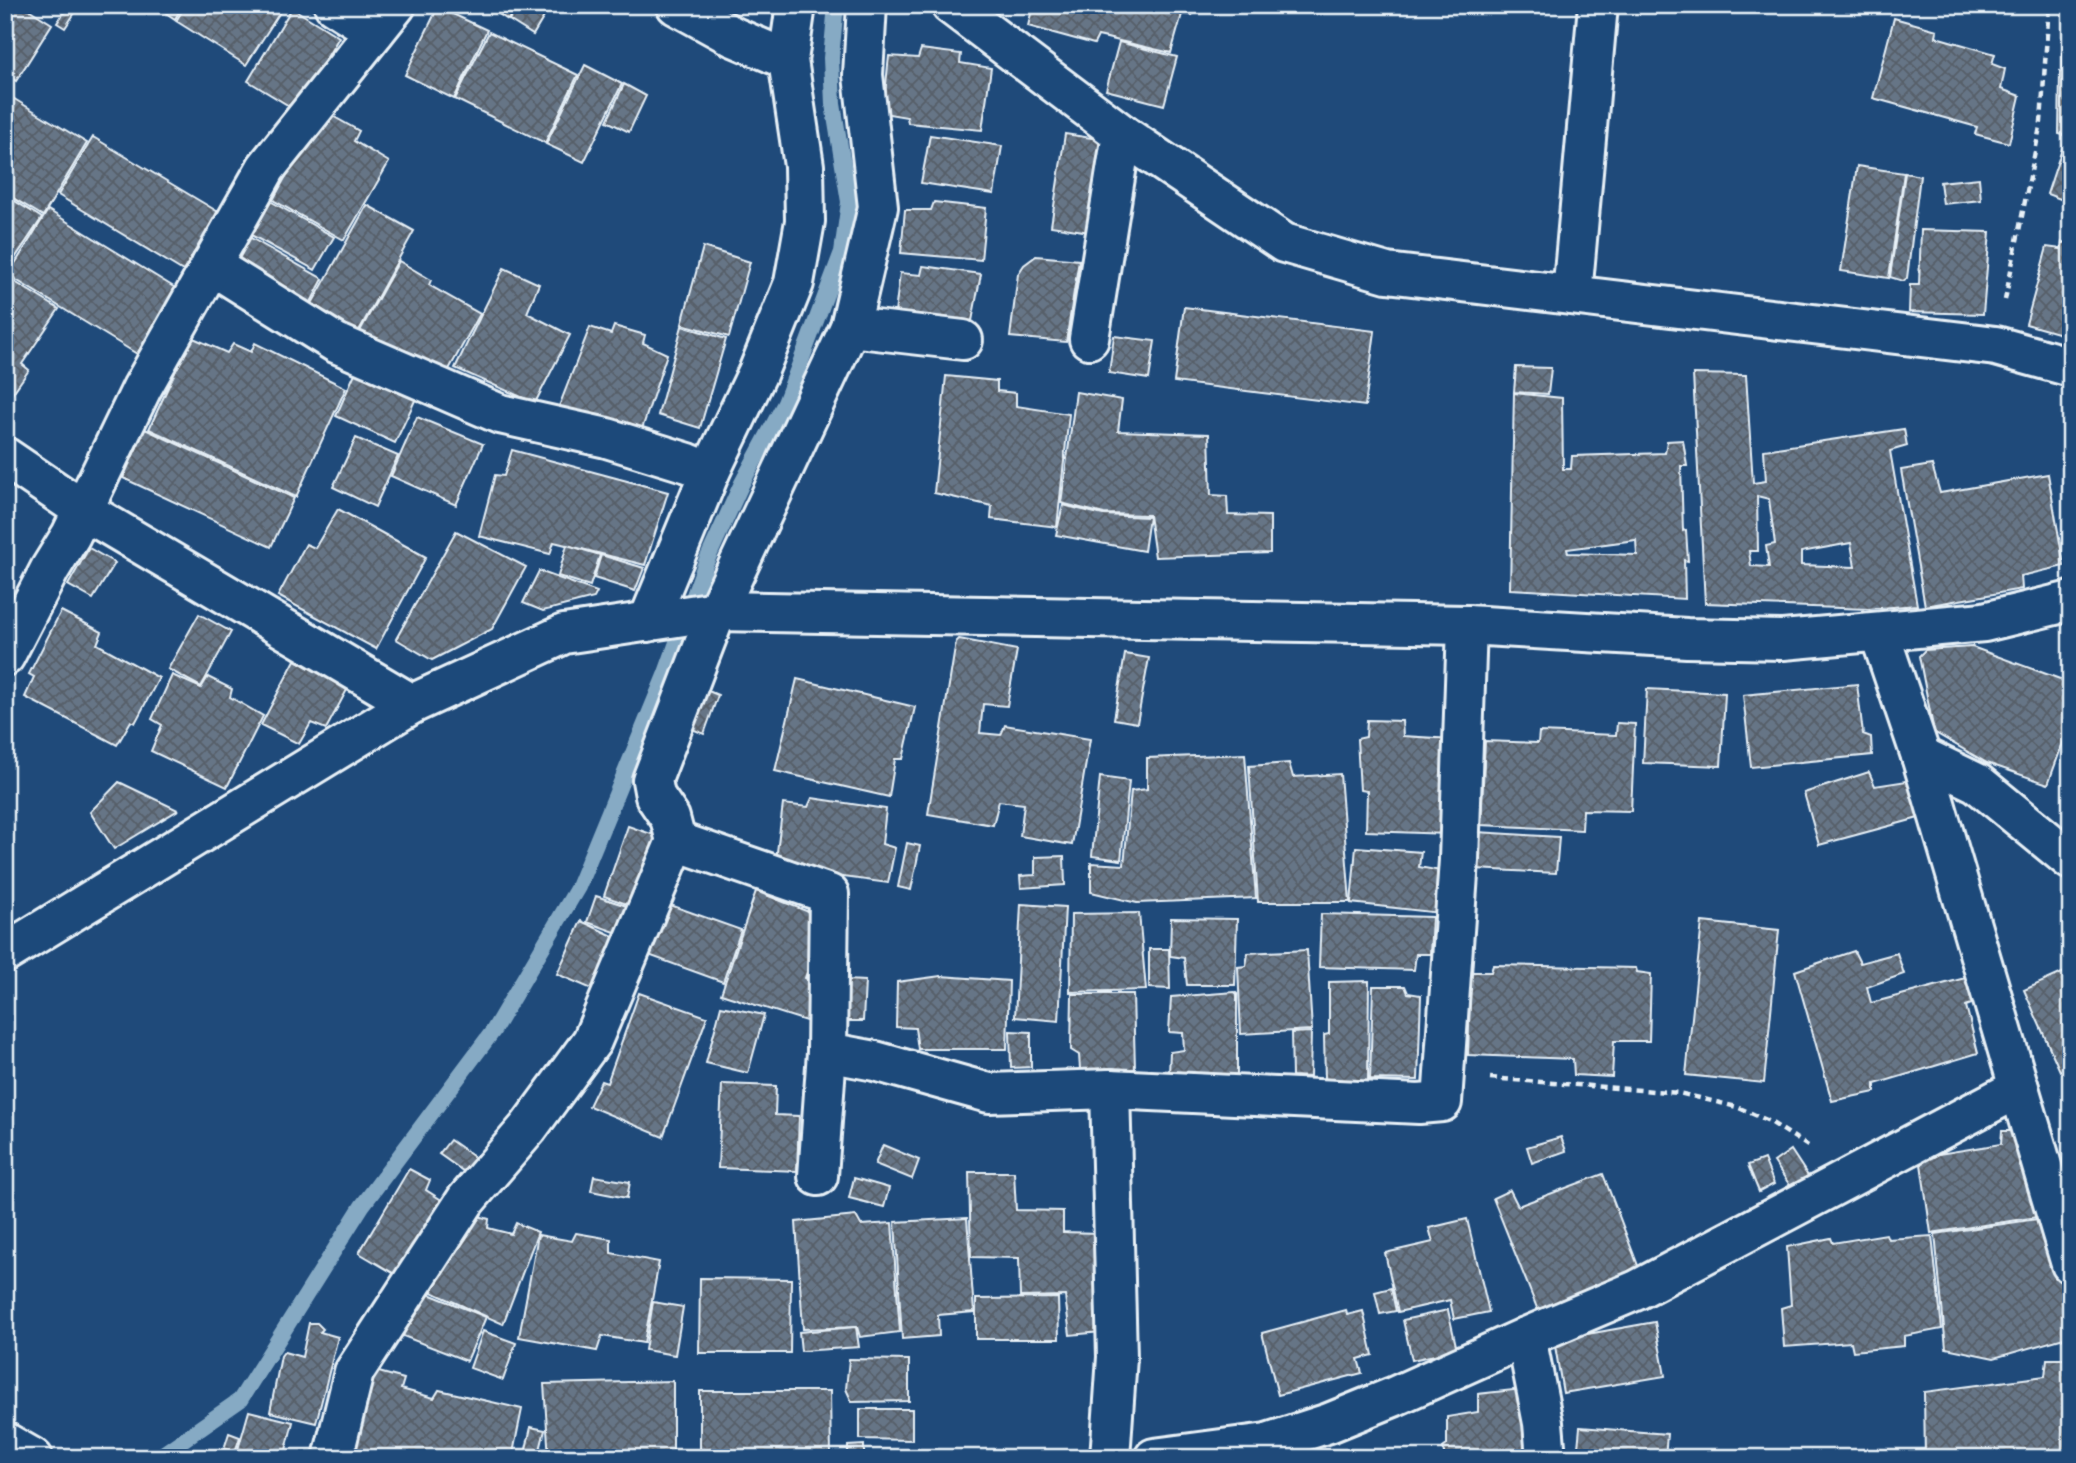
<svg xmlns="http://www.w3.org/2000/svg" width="2076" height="1463" font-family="Pangolin,sans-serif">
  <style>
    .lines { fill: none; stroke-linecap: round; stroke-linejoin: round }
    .stream { stroke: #86aac4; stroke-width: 16 }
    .building { fill: url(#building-cross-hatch); stroke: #e8f1f8; stroke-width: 2; fill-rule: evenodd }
    .minor-casing { stroke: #e8f1f8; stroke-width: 44 }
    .path { stroke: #e8f1f8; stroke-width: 4.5; stroke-dasharray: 7 5; stroke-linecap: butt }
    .minor { stroke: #1f4a7a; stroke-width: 38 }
  </style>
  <defs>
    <pattern id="building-cross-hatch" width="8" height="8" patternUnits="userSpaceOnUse" patternTransform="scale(1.75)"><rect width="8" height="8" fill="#667586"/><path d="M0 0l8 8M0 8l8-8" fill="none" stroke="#565e68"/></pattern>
  </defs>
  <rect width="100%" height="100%" fill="#1f4a7a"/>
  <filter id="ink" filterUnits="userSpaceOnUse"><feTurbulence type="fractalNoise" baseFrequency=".0143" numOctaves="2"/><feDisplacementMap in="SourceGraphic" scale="14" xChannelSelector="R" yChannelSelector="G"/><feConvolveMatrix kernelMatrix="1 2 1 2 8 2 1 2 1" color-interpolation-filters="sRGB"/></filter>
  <g filter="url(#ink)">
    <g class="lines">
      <path class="stream" d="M157 1458 240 1400 362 1206 493 1031 578 887 666 673 706 562 742 483 785 403 842 252 849 202 833 104 831 58 836 5"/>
    </g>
    <g class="building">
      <path d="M5 5H22L52 24 16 81 5 74Z"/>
      <path d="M69 5H80L65 28 57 23Z"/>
      <path d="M166 5H183L175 19 163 11Z"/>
      <path d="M186 5H277L282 9 246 65 176 21Z"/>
      <path d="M485 5H516L508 20Z"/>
      <path d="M518 5H551L533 35 509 20Z"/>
      <path d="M1033 5H1195L1192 15 1182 14 1171 53 1098 36 1094 44 1028 26Z"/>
      <path d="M438 7 487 30 454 99 405 75Z"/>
      <path d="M292 8 339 37 296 110 248 81Z"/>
      <path d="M1894 18 1937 30 1936 37 1995 54 1992 64 2005 69 2001 89 2020 96 2009 143 1975 134 1977 127 1873 98Z"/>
      <path d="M489 32 578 75 545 143 455 99Z"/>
      <path d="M1119 42 1177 57 1164 105 1106 90Z"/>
      <path d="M2063 43 2071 44V72L2063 71Z"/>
      <path d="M921 49 961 54 960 63 991 68 982 130 908 123 907 117 883 113 889 56 918 58Z"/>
      <path d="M585 65 622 84 584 162 546 144Z"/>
      <path d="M2060 71 2071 74V137L2059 134Z"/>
      <path d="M624 84 646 96 629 132 607 121Z"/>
      <path d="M6 94 87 143 43 216 5 193Z"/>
      <path d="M329 114 359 131 354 141 389 162 344 240 273 200 310 132Z"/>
      <path d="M1065 134 1105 140 1090 232 1051 226Z"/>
      <path d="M930 135 1002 146 994 194 921 183Z"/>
      <path d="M93 137 220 213 183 271 58 195Z"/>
      <path d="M2066 137 2071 139V203L2047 194Z"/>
      <path d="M1857 166 1904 173 1889 278 1841 271Z"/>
      <path d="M1905 173 1920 176 1907 278 1903 281 1890 277Z"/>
      <path d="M1979 178 1981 200 1943 204 1940 182Z"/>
      <path d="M5 195 42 218 5 273Z"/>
      <path d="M270 201 334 237 315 270 251 235Z"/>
      <path d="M934 202 986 208 981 260 901 253 905 210H931Z"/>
      <path d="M367 205 414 231 356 336 309 309Z"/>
      <path d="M48 210 177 289 137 354 8 275Z"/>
      <path d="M1921 230 1990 232 1983 314 1909 312 1910 285H1919Z"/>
      <path d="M249 237 323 279 307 310 232 265Z"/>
      <path d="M2062 242 2071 244V337L2026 324 2047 247 2061 249Z"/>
      <path d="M703 247 750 262 729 337 682 324Z"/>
      <path d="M1036 256 1079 260 1066 342 1010 337 1018 274 1024 265Z"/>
      <path d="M399 261 431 280 429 285 480 314 447 373 360 331Z"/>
      <path d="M923 266 981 274 972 321 895 313 900 273 921 275Z"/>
      <path d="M504 268 539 284 527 313 570 335 535 403 455 368Z"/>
      <path d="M5 276 59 309 22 364 29 370 5 404Z"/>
      <path d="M1184 307 1375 331 1365 406 1174 382Z"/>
      <path d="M614 326 645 335 643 343 667 354 642 429 558 409 590 327 611 334Z"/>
      <path d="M682 326 726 339 700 428 658 415Z"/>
      <path d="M1114 336 1155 341 1149 379 1109 373Z"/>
      <path d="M191 337 227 353 233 344 251 352 255 343 346 388 296 497 149 429Z"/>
      <path d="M359 364 419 392 395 443 336 416Z"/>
      <path d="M1516 367 1551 368 1548 394 1514 392Z"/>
      <path d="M1693 374 1746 375 1753 483 1766 481 1764 450 1904 429 1907 446 1890 451 1917 605 1868 609 1705 603ZM1757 496 1769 499 1775 544 1766 546 1769 567 1751 566 1749 551H1758ZM1851 543 1855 567 1801 565V552Z"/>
      <path d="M946 376 997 381V391L1016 393V406L1069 414 1057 527 991 519 992 506 934 493Z"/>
      <path d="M1076 392 1122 400 1118 431 1209 434 1211 495 1227 496 1228 515 1270 516V553L1155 557 1149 515 1104 514 1061 503Z"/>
      <path d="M1514 393 1562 398 1563 469H1571L1572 456 1665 453 1667 441 1683 440 1687 466H1681L1683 531 1686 530 1688 561 1684 560 1685 599 1510 589ZM1636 540 1637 555 1568 553 1567 549Z"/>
      <path d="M417 417 483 444 456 505 391 476Z"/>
      <path d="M145 429 294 498 271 547 123 478Z"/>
      <path d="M356 438 398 456 375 507 333 487Z"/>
      <path d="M512 450 668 492 645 565 554 542 550 554 479 536 495 475 504 476Z"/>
      <path d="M1932 465 1940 493 2048 474 2064 566 2021 576 2022 589 1925 606 1901 470Z"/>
      <path d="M1063 505 1103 515 1149 517 1144 551 1056 535Z"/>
      <path d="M338 509 426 557 376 649 278 596 306 544 315 548Z"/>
      <path d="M456 531 526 567 492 629 432 660 396 639Z"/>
      <path d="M567 545 600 555 590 586 558 576Z"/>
      <path d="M89 548 115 563 93 599 68 585Z"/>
      <path d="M601 555 644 568 635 591 594 578Z"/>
      <path d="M539 571 597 592 594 598 543 611 523 603Z"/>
      <path d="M61 611 102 632 97 644 159 678 135 723 131 721 117 745 25 697 34 677 29 674Z"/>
      <path d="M199 614 231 632 201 687 168 669Z"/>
      <path d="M959 639 1017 650 1007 706 983 704 980 733 1001 735 1005 725 1090 739 1072 845 1020 836 1024 804 999 801 993 825 928 814 956 642Z"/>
      <path d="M1972 647 2071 683V721L2048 784 1987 763 1934 732 1919 656 1925 650Z"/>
      <path d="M1125 654 1149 658 1137 723 1114 719Z"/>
      <path d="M295 660 348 688 326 729 311 723 299 744 261 725Z"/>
      <path d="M172 675 201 688 208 677 232 689 230 697 263 716 227 787 151 751 162 725 152 719Z"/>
      <path d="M797 679 915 707 903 759H895L889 797 775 771Z"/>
      <path d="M1857 684 1863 734 1871 737 1872 755 1751 767 1743 695Z"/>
      <path d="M1647 689 1725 693 1721 766 1643 763Z"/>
      <path d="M706 690 718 695 704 734 692 729Z"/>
      <path d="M1367 720 1402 721 1403 736 1452 739 1448 834 1366 831 1367 791 1360 790 1357 739 1366 737Z"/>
      <path d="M1617 723 1635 724 1631 811 1583 810 1582 830 1481 825 1485 741 1538 743 1539 732 1616 735Z"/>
      <path d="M1245 754 1256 898 1137 903 1091 892V863L1124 865 1131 791 1147 789V758Z"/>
      <path d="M1289 763 1293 777 1340 774 1350 902H1258L1249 766Z"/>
      <path d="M1869 772 1875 786 1913 780 1926 816 1819 845 1804 793Z"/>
      <path d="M1100 777 1129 781 1121 860 1092 856Z"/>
      <path d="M119 782 178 810 114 849 90 812Z"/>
      <path d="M812 798 886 809 882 844 895 848 888 883 775 868 783 804 808 807Z"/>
      <path d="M628 826 663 838 638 908 604 896Z"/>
      <path d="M1477 832 1559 837 1556 873 1475 869Z"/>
      <path d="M907 843 920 846 911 890 898 887Z"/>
      <path d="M1356 847 1421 852 1419 867 1446 872 1440 913 1351 903Z"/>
      <path d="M1064 856 1065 885 1021 888 1020 876 1035 875V857Z"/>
      <path d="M756 891 824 918 805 978 819 985 806 1021 721 994Z"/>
      <path d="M596 896 636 909 626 936 587 922Z"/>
      <path d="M662 902 741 930 723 982 643 953Z"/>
      <path d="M1021 904 1065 907 1059 1021 1015 1017Z"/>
      <path d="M1139 913 1146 990 1070 992 1071 914Z"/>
      <path d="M1321 914 1432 917 1430 954H1416L1414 970 1319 967Z"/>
      <path d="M1171 918 1237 919 1235 985H1187L1184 958 1170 956Z"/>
      <path d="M581 921 624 941 601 993 557 974Z"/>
      <path d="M1702 922 1779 930 1764 1083 1686 1075Z"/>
      <path d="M1149 949H1169L1170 989 1149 988Z"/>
      <path d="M1307 950 1312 1030 1241 1034 1238 967 1246 966 1248 953Z"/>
      <path d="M1854 951 1860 963 1897 953 1904 974 1867 987 1871 1003 1969 977 1977 1002 1966 1006 1978 1053 1875 1084V1092L1832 1101 1795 971Z"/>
      <path d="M1493 965 1636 968 1637 972 1651 974 1649 1041H1614L1612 1077 1574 1075 1573 1059 1468 1055 1471 972H1491Z"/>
      <path d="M2071 969V1066L2060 1071 2024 990Z"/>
      <path d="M941 976 1009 981 1007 1049H918L915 1028 896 1027 897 982Z"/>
      <path d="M845 980 865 981 863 1021H844Z"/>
      <path d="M1369 981 1368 1081H1325L1324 1035 1329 1034V982Z"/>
      <path d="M1373 986H1405L1408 993 1421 995 1418 1080 1370 1079Z"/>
      <path d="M1235 992 1237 994V1075L1169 1073 1170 1052 1184 1050 1183 1033 1169 1032 1171 997Z"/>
      <path d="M639 993 707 1017 663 1137 589 1106 601 1081 607 1083Z"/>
      <path d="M1072 994H1133L1135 1069H1080L1079 1055 1071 1050Z"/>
      <path d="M721 1006 764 1015 748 1073 706 1063Z"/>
      <path d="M1010 1031 1031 1032V1067L1011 1068Z"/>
      <path d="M1311 1032 1310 1077 1292 1076 1291 1033Z"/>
      <path d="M722 1084 776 1086 775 1115 799 1116 797 1171 718 1168Z"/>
      <path d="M2002 1131H2018L2044 1216 1931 1233 1920 1157 2001 1144Z"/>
      <path d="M1561 1137 1566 1151 1532 1163 1527 1147Z"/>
      <path d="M450 1140 480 1161 470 1176 439 1154Z"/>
      <path d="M883 1145 919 1160 912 1179 875 1164Z"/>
      <path d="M1791 1150 1808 1176 1791 1187 1774 1162Z"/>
      <path d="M1764 1159 1774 1184 1759 1192 1748 1165Z"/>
      <path d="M409 1169 430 1180 426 1190 451 1206 405 1280 359 1253Z"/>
      <path d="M969 1172H1014L1016 1210 1063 1211V1232L1099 1233 1101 1332 1070 1335 1065 1296 1020 1297 1019 1258 971 1257Z"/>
      <path d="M1603 1174 1640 1271 1539 1313 1493 1198 1510 1190 1518 1206Z"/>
      <path d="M594 1176 630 1182 627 1198 591 1191Z"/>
      <path d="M854 1178 889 1188 884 1207 849 1198Z"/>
      <path d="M471 1214 489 1219 488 1228 511 1234 516 1223 538 1232 503 1324 425 1289Z"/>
      <path d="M856 1216 861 1225 892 1223 900 1332 860 1337 857 1327 803 1329 796 1222Z"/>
      <path d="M967 1218 974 1312 938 1315 939 1336 902 1339 895 1222Z"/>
      <path d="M2044 1218 2071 1315V1336L1994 1358 1946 1348 1935 1234Z"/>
      <path d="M1467 1219 1489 1312 1454 1319 1450 1300 1398 1312 1385 1253 1433 1242 1429 1228Z"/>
      <path d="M576 1233 611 1239V1253L659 1262 644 1343 602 1336 597 1351 519 1337 538 1235 572 1241Z"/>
      <path d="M1886 1234 1888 1239 1932 1236 1942 1329 1904 1336V1346L1853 1351 1851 1342 1784 1347 1781 1308 1791 1305 1787 1247 1831 1238 1833 1243Z"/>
      <path d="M700 1278 791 1279 790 1353H699Z"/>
      <path d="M1391 1288 1396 1311 1380 1314 1375 1292Z"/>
      <path d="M421 1291 486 1317 467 1361 403 1336Z"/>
      <path d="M1058 1298 1059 1339H976V1299Z"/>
      <path d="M653 1302 683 1307 675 1355 645 1350Z"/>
      <path d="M1346 1310 1347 1315 1363 1311 1373 1355 1358 1359 1362 1373 1278 1395 1262 1333Z"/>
      <path d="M1448 1310 1457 1350 1412 1360 1403 1320Z"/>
      <path d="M1655 1322 1665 1376 1563 1393 1554 1340Z"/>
      <path d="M309 1323H317L323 1329 320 1332 338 1337 316 1423 270 1412 281 1356 284 1352 302 1357Z"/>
      <path d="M856 1327 859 1347 801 1351 799 1332Z"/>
      <path d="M483 1331 516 1343 503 1380 470 1368Z"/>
      <path d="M849 1359 909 1360V1401L852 1402 846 1389Z"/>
      <path d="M2047 1359H2071V1458H1925L1924 1392 2045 1376Z"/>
      <path d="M368 1369 404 1379 401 1389 434 1398 439 1390 522 1409 512 1458H349Z"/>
      <path d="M673 1381V1457L549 1458 544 1384Z"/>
      <path d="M1522 1389 1531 1458H1445L1443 1448 1447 1445V1417L1478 1412V1394Z"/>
      <path d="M700 1391H830L831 1458H700Z"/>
      <path d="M860 1409H912V1440L860 1439Z"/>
      <path d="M249 1411 293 1422 284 1458H255L237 1453Z"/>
      <path d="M531 1427 545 1430 538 1458H524Z"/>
      <path d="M1580 1427 1667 1434 1665 1458H1577Z"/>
      <path d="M229 1433 240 1437 235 1452 224 1449Z"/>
      <path d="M864 1445V1458H848V1446Z"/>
    </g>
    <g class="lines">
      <defs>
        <g id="minor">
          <path d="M334 5 375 31"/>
          <path d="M676 5 734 37 788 60"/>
          <path d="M867 5 863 75 878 207 850 327 717 611 652 780 655 796 670 818 676 841 829 894 827 1052 875 1061 989 1093 1110 1089 1419 1104 1442 1102 1459 860 1467 625"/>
          <path d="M951 5 1122 134 1284 243 1387 273 1996 346 2071 367"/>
          <path d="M211 265 336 343 500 414 607 438 688 463 710 472"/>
          <path d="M1572 295 1598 5"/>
          <path d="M850 327 963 340"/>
          <path d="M1089 339 1122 134"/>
          <path d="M5 457 83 510 412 704"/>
          <path d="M648 622 710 472 758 372 794 283 805 221 804 166 788 60 796 5"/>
          <path d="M1879 632 1921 756 2071 1264"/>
          <path d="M5 656 50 569 71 535 142 388 266 168 396 5"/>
          <path d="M1921 756 1977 783 2071 860"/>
          <path d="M5 953 412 704 564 634 717 611 1467 625 1687 638 1783 640 1984 622 2071 601"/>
          <path d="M1110 1089 1117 1357 1110 1458"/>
          <path d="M818 1176 827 1052"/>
          <path d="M1526 1337 1543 1423 1546 1458"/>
          <path d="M5 1442 33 1458"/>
          <path d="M333 1458 354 1372 466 1200 528 1128 592 1041 676 841"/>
          <path d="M1154 1458 1267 1443 1329 1423 1393 1397 1526 1337 1637 1290 2019 1088"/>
        </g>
      </defs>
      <use href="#minor" class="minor-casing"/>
      <g class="path">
        <path d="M2005 300 2041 122 2049 5"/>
        <path d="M1490 1078 1679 1093 1737 1107 1769 1121 1808 1146"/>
      </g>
      <use href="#minor" class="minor"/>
    </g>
  </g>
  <rect width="2076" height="1463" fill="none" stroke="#1f4a7a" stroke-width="28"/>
  <rect x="14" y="14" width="2048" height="1435" fill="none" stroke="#e8f1f8" stroke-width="2.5" filter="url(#ink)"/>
</svg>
